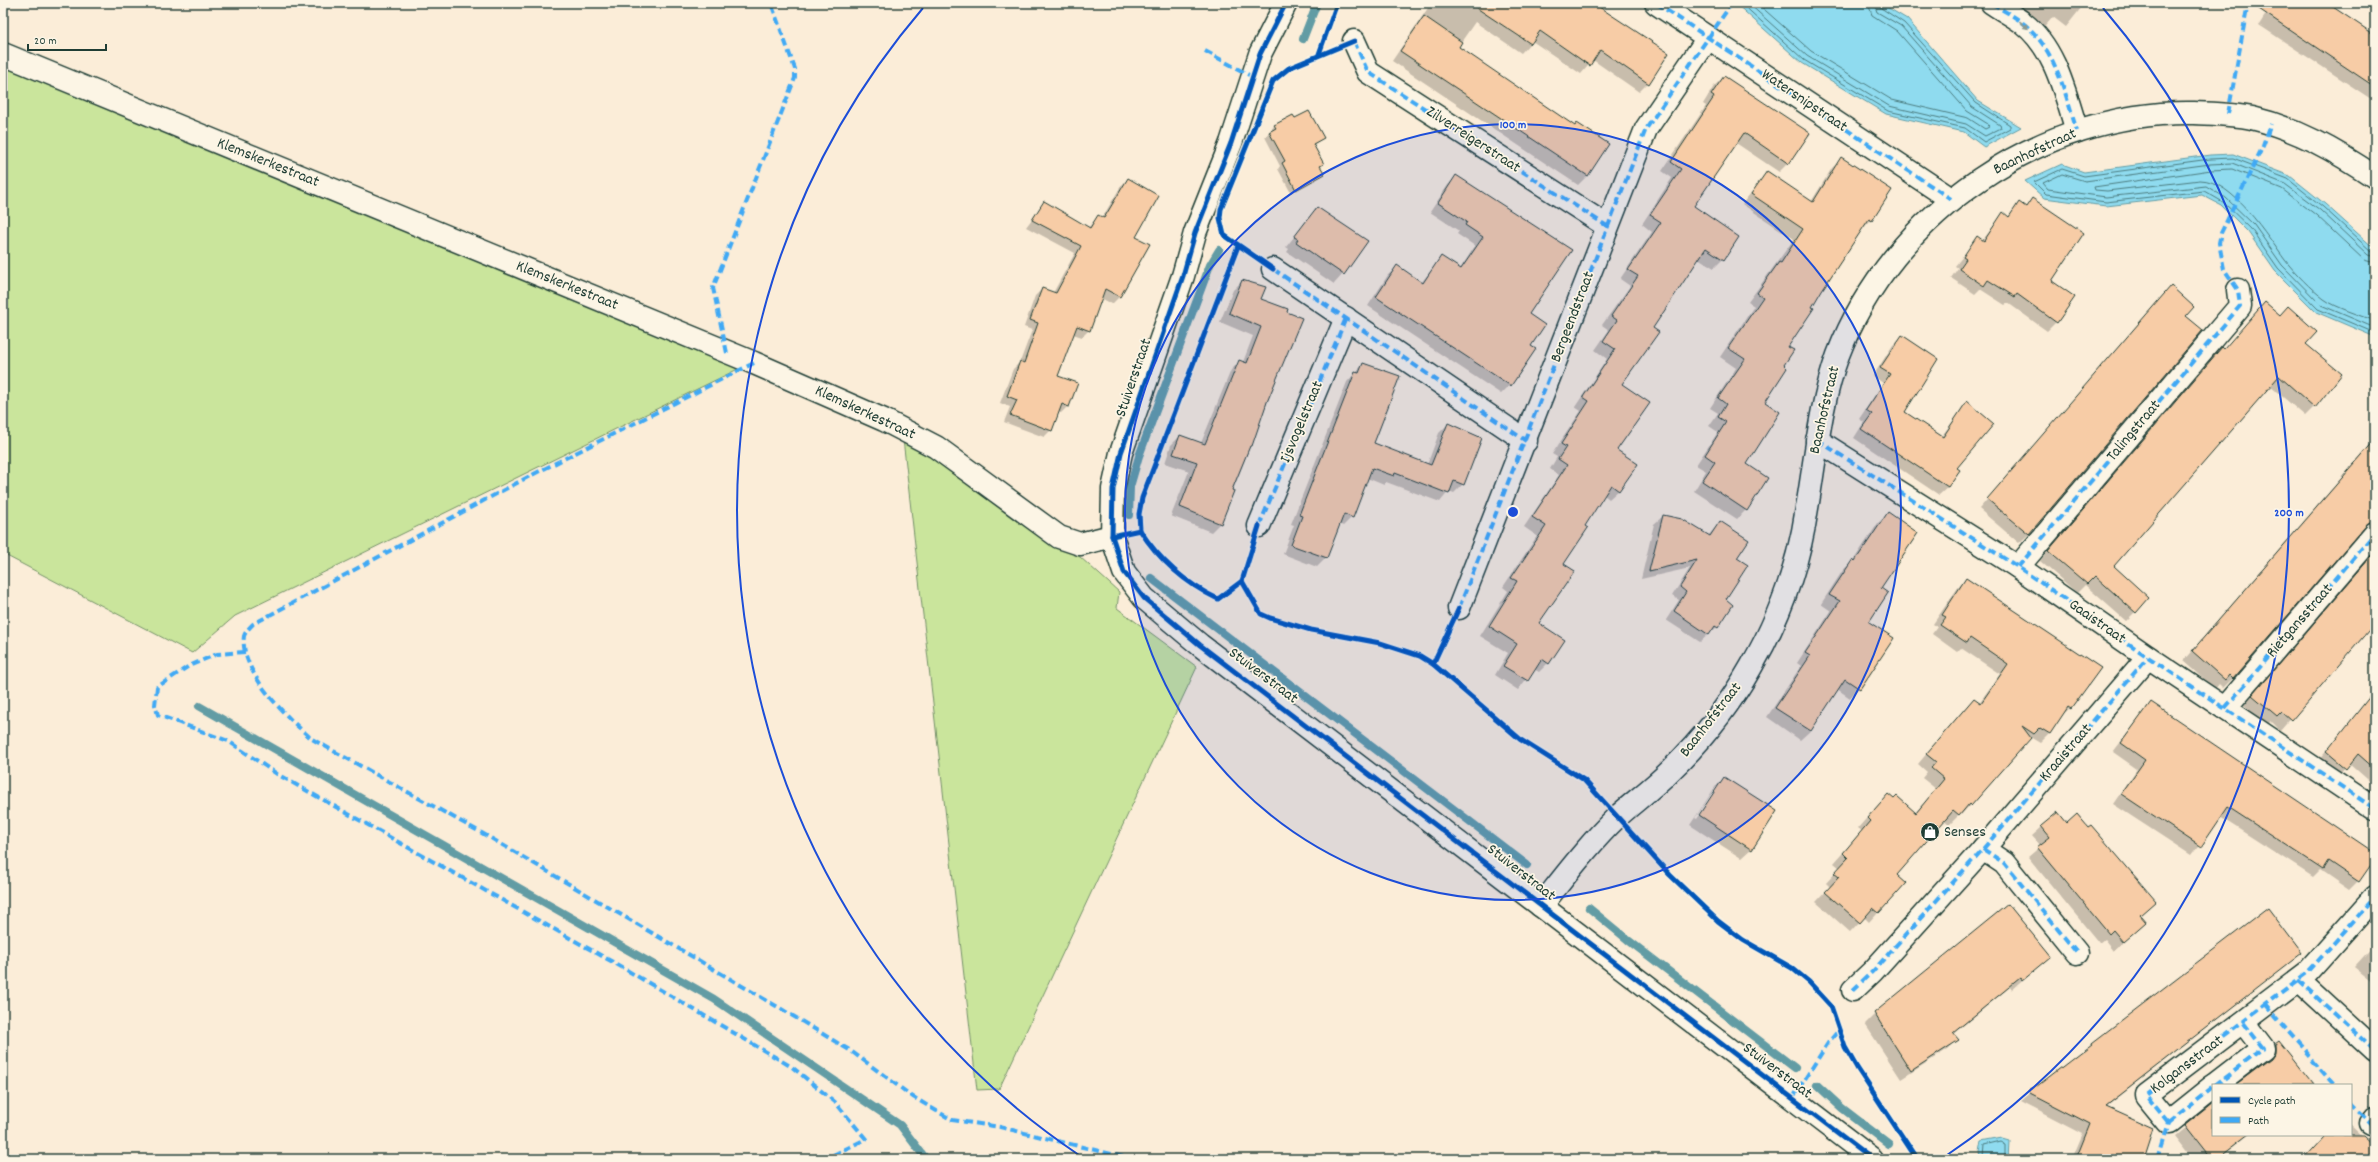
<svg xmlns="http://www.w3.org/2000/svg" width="2378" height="1162" font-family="Dekko,sans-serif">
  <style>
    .green { fill: #cae59c; stroke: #749168 }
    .water { fill: #8fdbef; stroke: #629ca4 }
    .shadow { fill: #0003; fill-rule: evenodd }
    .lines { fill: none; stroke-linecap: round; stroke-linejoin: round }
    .shore { stroke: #4c7c7f; stroke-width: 1 }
    .stream { stroke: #629ca4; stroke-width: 8 }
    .building { fill: #f7cca6; stroke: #1f3d34 }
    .minor-casing { stroke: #1f3d34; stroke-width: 25 }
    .minor { stroke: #fcf5e5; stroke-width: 22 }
    .quiet { stroke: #3fa9f5; stroke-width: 4; stroke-dasharray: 8 4; stroke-linecap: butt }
    .cycleway-casing { stroke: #fcf5e5; stroke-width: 8 }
    .cycleway { stroke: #0057b8; stroke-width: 5 }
    .oneway { fill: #8e998c }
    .ring { fill: none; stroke: #1d4ed8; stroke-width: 2 }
    .labels { text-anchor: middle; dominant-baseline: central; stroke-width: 3.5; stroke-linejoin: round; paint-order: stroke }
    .street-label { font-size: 16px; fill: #1f3d34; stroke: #fcf5e5 }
    .poi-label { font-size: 16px; fill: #1f3d34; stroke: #fcf5e5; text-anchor: start }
    .centre { fill: #1d4ed8; stroke: #fcf5e5; stroke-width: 2 }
    .ring-label { font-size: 12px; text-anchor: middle; font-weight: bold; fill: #1d4ed8; stroke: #fcf5e5; stroke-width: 3.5; stroke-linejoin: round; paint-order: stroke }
  </style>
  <rect width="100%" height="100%" fill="#fbedd8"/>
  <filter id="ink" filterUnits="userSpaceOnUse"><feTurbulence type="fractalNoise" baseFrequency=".025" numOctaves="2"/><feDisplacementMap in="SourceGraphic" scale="8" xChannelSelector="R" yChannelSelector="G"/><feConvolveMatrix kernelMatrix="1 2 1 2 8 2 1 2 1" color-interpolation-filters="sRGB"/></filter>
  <g filter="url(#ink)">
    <g class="green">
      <path d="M3 65 742 367 235 616 192 653 3 554Z"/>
      <path d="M903 439 931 454 1054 544 1080 557 1119 592 1117 608 1197 667 999 1089 977 1090Z"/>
    </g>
    <g class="water">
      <path d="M1735 3H1880L1907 19 1978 101 2021 127 1984 147 1964 132 1886 114 1802 63Z"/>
      <path d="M2233 154 2290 176 2325 204 2375 249V337L2316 312 2275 271 2248 232 2221 205 2202 195 2106 206 2044 198 2025 181 2062 164 2084 172 2210 155Z"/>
      <path d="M2002 1138 2009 1140 2008 1159H1980L1979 1153 1981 1142Z"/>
    </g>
    <g class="shadow">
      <path d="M1421 3H1591L1667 54 1648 83 1639 92 1593 60 1581 74 1532 41 1521 53 1475 22 1457 48 1574 127 1577 124 1607 145 1587 176 1578 185 1392 61 1428 8Z"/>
      <path d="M2003 3H2085L2066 27 2053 17 2040 32Z"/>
      <path d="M2273 3H2325L2375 36V96L2371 99 2259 25Z"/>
      <path d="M1724 77 1788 163 1779 172 1736 143 1693 207 1723 259 1714 268 1698 258 1651 328 1621 384 1616 451 1619 490 1609 499 1604 495 1583 526 1563 564 1537 624 1548 663 1539 672 1534 669 1518 690 1495 675 1508 653 1480 636 1508 591 1503 587 1537 536 1524 527 1559 475 1550 469 1557 457 1552 454 1581 411 1575 407 1607 359 1595 350 1609 330 1602 325 1630 286 1620 279 1652 232 1642 224 1672 178 1662 171 1706 106 1703 104 1714 86Z"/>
      <path d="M1293 116 1323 138 1313 145 1323 174 1291 193 1278 169 1280 166 1265 137 1274 126Z"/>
      <path d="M1842 159 1871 220 1862 229 1821 290 1787 347 1764 402 1745 464 1746 510 1737 519 1694 491 1706 471 1696 465 1718 432 1709 426 1718 413 1710 408 1736 368 1720 357 1754 306 1748 302 1794 239 1742 204 1767 173 1811 202 1832 168Z"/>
      <path d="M1456 177 1528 314 1530 346 1510 385 1501 394 1368 306 1388 275 1397 267 1421 283 1441 258 1460 269 1475 246 1457 234 1459 231 1430 212 1448 185Z"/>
      <path d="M1128 179 1135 237 1148 245 1119 297 1112 304 1101 298 1089 330 1082 337 1073 334 1057 376 1068 406 1061 413 1058 412 1051 430 1044 437 1004 422 1010 407 1000 403 1013 369 1020 362 1032 330 1024 327 1035 296 1042 289 1053 293 1075 253 1026 227 1044 203 1088 228 1098 216 1102 218 1121 186Z"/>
      <path d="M2032 200 2051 281 2056 322 2047 331 2008 303 2005 305 1980 289 1975 294 1951 278 1958 268 1955 266 1978 238 1982 241 2003 214 2008 217 2020 203 2025 207Z"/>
      <path d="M1317 208 1343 274 1334 284 1287 252 1289 249 1286 247Z"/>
      <path d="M1242 281 1259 299 1300 319 1220 523 1211 532 1171 516 1189 471 1165 463 1171 445 1180 436 1201 443 1231 370 1240 361 1243 362 1253 336 1220 322 1233 290Z"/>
      <path d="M2162 297 2185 316 2029 534 2019 543 1979 509Z"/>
      <path d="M2280 316 2305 344 2314 407 2305 416 2269 385 2112 566 2135 612 2126 621 2085 585 2077 593 2040 561 2212 358 2222 348 2224 350Z"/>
      <path d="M1902 336 1903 412 1941 437 1967 403 1956 469 1948 487 1939 495 1854 438 1864 422 1859 419 1883 383 1873 376 1893 345Z"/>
      <path d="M1363 364 1372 443 1427 465 1439 433 1448 424 1463 484 1454 493 1449 491 1440 502 1386 482 1384 485 1367 478 1352 517 1343 526 1339 524 1326 558 1317 567 1283 554 1294 525 1291 524 1347 382Z"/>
      <path d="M2375 439V535L2373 533 2361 530 2233 678 2223 688 2219 684 2215 689 2183 661Z"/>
      <path d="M1888 514 1880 588 1867 623 1892 638 1859 688 1850 698 1837 689 1810 731 1800 740 1767 717 1801 666 1797 663 1831 611 1821 604 1843 570 1853 561 1878 523Z"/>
      <path d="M1663 516 1708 536 1720 522 1724 600 1717 627 1700 642 1666 620 1679 600 1672 596 1690 568 1641 579 1654 524Z"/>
      <path d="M2375 552V621L2280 730 2271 721 2267 725 2244 705Z"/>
      <path d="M1966 579 2070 708 2060 717 2049 734 2040 743 2030 737 1961 815 1960 814 1949 825 1943 820 1895 875 1904 883 1869 922 1864 917 1850 932 1816 902 1830 887 1826 883 1840 868 1834 863 1862 831 1858 828 1879 804 1894 800 1915 813 1936 789 1922 778 1927 772 1918 764 1965 708 1979 703 2000 674 1961 648 1957 652 1932 634 1937 627 1933 624 1957 589Z"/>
      <path d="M2151 703 2375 854 2358 881 2349 890 2320 870 2313 877 2220 817 2191 855 2113 804 2137 769 2113 752Z"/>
      <path d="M2353 720 2375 722V786L2349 763 2336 777 2318 761Z"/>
      <path d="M1724 778 1751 849 1741 858 1690 825 1715 787ZM1716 787H1718L1697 819 1695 818Z"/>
      <path d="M2066 824 2155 901 2139 916 2135 931 2113 950 2104 939 2099 943 2028 857 2041 846 2032 836 2042 827Z"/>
      <path d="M2268 910 2301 953 2105 1107 2143 1159H2072L2083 1133 2021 1101Z"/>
      <path d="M2375 944V984L2354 967Z"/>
      <path d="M2050 957 2012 990 2010 987 1953 1034 1957 1040 1948 1049 1901 1079 1865 1024 1875 1014Z"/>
      <path d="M2275 1045 2312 1085H2237L2265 1063V1055Z"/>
      <path d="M2213 1104V1135H2251L2220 1159H2192L2174 1136Z"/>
      <path d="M2351 1125 2375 1147V1159H2301L2324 1135H2351Z"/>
    </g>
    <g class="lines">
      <g class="shore">
        <path d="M1741 3 1804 60 1888 111 1965 128 1984 142 2010 128V125L1976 103 1904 23 1881 8 1879 3"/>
        <path d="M1748 3 1807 56 1889 106 1966 124 1985 136 2001 128 2000 125 1972 107 1901 26 1877 12 1874 3"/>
        <path d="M1757 3 1811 51 1892 100 1968 118 1985 129 1989 127 1988 124 1967 111 1897 31 1872 15 1868 3"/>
        <path d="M2375 252 2371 251 2323 207 2288 179 2233 158 2210 159 2084 176 2062 169 2034 182 2046 194 2106 202 2204 191 2223 202 2251 229 2278 268 2318 309 2375 333"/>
        <path d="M2375 257 2368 255 2320 210 2285 184 2232 163 2210 164 2085 181 2062 174 2043 183 2048 189 2106 197 2206 186 2226 198 2254 225 2282 265 2321 305 2375 328"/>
        <path d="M2375 263 2364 260 2316 215 2282 189 2232 169 2211 170 2094 187 2095 190 2107 191 2200 180C2233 180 2268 237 2285 260 2295 273 2311 289 2324 299 2336 308 2361 315 2375 321"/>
        <path d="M1983 1159 1984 1146 2001 1142 2005 1144V1159"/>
      </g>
      <g class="stream">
        <path d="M1303 39 1317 3"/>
        <path d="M1129 515 1130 487 1139 456 1210 265 1219 250"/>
        <path d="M1151 578 1527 865"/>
        <path d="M199 706 714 999 900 1125 926 1159"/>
        <path d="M1589 908 1628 940 1795 1068"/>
        <path d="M1817 1085 1842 1108 1889 1144"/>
      </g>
    </g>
    <g class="building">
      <path d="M1469 3H1593L1669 53 1649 84 1600 50 1590 66 1540 31 1531 44Z"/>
      <path d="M2250 3H2327L2375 35V87Z"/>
      <path d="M1424 16 1462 42 1459 47 1575 126 1577 123 1609 144 1588 176 1400 51Z"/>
      <path d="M1724 76 1810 133 1789 164 1744 133 1694 206 1739 237 1724 260 1706 248 1653 328 1659 332 1622 384 1650 403 1617 450 1638 464 1619 491 1611 485 1585 526 1588 528 1564 564 1575 571 1539 623 1565 640 1549 664 1542 659 1528 681 1503 666 1517 644 1489 626 1517 581 1511 578 1546 526 1532 517 1567 465 1558 459 1566 447 1561 444 1589 401 1583 397 1615 349 1603 341 1617 320 1611 316 1638 276 1628 270 1661 222 1650 215 1681 169 1671 162 1714 97 1711 95Z"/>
      <path d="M1309 111 1324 138 1313 144 1324 164 1320 166 1325 174 1296 190 1282 163 1285 161 1269 132 1276 128 1274 125 1293 115 1295 118Z"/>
      <path d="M1841 157 1892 190 1872 221 1869 219 1822 290 1812 307 1814 308 1788 347 1794 350 1784 365 1787 368 1765 402 1780 412 1747 464 1768 478 1747 511 1702 481 1715 462 1705 455 1726 422 1718 417 1726 404 1718 398 1745 359 1728 348 1763 297 1757 293 1779 262 1781 263 1803 229 1751 194 1767 171 1813 202Z"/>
      <path d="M1456 175 1572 250 1529 314 1545 325 1531 346 1536 349 1511 386 1376 297 1397 265 1423 283 1441 256 1461 269 1483 237 1465 225 1467 222 1438 203Z"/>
      <path d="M1128 178 1159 196 1136 237 1150 244 1120 297 1105 289 1090 331 1077 326 1058 376 1078 383 1069 407 1062 404 1052 431 1010 415 1017 400 1007 396 1020 361 1024 363 1038 323 1030 320 1042 288 1056 293 1081 246 1032 220 1044 201 1090 228 1098 215 1104 218Z"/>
      <path d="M2032 198 2084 233 2052 281 2075 297 2057 323 2017 294 2015 297 1988 280 1984 286 1959 269 1966 259 1963 257 1977 236 1984 241 2003 212 2009 217 2019 202 2026 207Z"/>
      <path d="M1317 207 1368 241 1344 275 1296 242 1298 239 1294 237Z"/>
      <path d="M1242 280 1266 287 1261 299 1288 309 1287 312 1302 318 1267 402 1252 446H1250L1232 490 1234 491 1221 524 1180 507 1197 462 1173 454 1180 435 1205 444 1239 360 1247 363 1261 327 1229 313Z"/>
      <path d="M2171 286 2194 307 2186 316 2203 330 2029 534 1987 499Z"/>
      <path d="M2265 302 2280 315 2288 306 2317 332 2306 344 2342 374 2315 408 2279 376 2114 566 2149 598 2136 613 2095 576 2087 584 2048 551 2222 347 2224 349Z"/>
      <path d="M1902 335 1938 359 1905 412 1943 437 1967 401 1994 424 1957 468 1960 470 1948 487 1861 429 1872 414 1866 410 1890 374 1880 368Z"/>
      <path d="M1363 363 1400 376 1374 443 1431 465 1448 423 1482 438 1464 485 1454 481 1449 494 1395 473 1394 476 1372 468 1353 518 1344 514 1327 558 1291 545 1302 516 1299 515 1355 372 1359 373Z"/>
      <path d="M2375 440V521L2366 525 2233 679 2229 675 2225 680 2192 651Z"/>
      <path d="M1888 512 1918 533 1881 588 1888 593 1869 622 1894 638 1860 689 1845 679 1811 731 1775 708 1810 656 1805 653 1840 601 1829 595 1853 559 1855 561Z"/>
      <path d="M1663 515 1682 519 1710 536 1720 521 1749 540 1737 558 1748 565 1726 599 1733 605 1718 628 1715 626 1709 635 1674 611 1686 592 1680 587 1697 560 1649 571Z"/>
      <path d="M2375 552V623L2291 721 2281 712 2277 716 2252 695Z"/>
      <path d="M1966 578 2101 668 2071 709 2068 707 2050 734 2040 728 2034 734 2022 726 2031 738 1971 806 1969 804 1959 816 1953 811 1897 875 1906 883 1879 913 1873 908 1860 923 1825 892 1839 877 1834 873 1848 858 1843 853 1870 821 1867 818 1888 794 1894 799 1897 796 1916 813 1944 779 1931 768 1936 762 1926 754 1974 698 1981 703 2008 664 1970 638 1967 643 1940 625 1946 617 1942 615Z"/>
      <path d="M2375 690V769L2358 754 2346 769 2326 752Z"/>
      <path d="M2151 702 2375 853V859L2359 882 2328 861 2323 869 2228 807 2201 847 2121 794 2145 760 2121 743Z"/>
      <path d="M1724 777 1777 811 1752 850 1699 815Z"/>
      <path d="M2058 812 2067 823 2077 814 2088 827 2091 825 2156 901 2140 915 2146 922 2123 942 2113 930 2109 934 2037 847 2050 837 2041 826Z"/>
      <path d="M2008 904 2051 957 2022 981 2020 978 1953 1033 1959 1040 1911 1071 1874 1013Z"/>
      <path d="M2268 908 2302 953 2105 1106 2154 1128 2144 1159H2076L2090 1124 2028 1092Z"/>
      <path d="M2279 1041 2314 1085H2235L2271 1058 2275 1052V1044Z"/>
      <path d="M2213 1102V1135H2250L2219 1159H2209L2183 1126Z"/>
      <path d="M2323 1135H2364L2375 1145V1159H2301Z"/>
    </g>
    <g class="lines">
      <defs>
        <g id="minor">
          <path d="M1286 3 1260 54 1231 143 1195 233 1183 276 1121 453 1113 489 1112 536 1124 572 1144 598 1200 645 1872 1159"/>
          <path d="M1656 3 1951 199"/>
          <path d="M1992 3C2002 10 2014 16 2023 23 2056 49 2065 94 2077 131"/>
          <path d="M1354 41 1368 72 1607 226"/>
          <path d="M3 54 754 363 884 420 936 447 1059 537 1080 544 1112 536"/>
          <path d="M1273 269 1526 441"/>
          <path d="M1817 440 2018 567 2148 657 2375 809"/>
          <path d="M1259 526 1346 318"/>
          <path d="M2018 567 2240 306 2238 290"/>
          <path d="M1459 608 1646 129 1708 38"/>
          <path d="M2225 708 2375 533"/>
          <path d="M1983 849 2004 863 2077 953"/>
          <path d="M1541 906C1565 876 1589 844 1617 817 1635 801 1654 787 1671 770 1702 740 1730 704 1751 667 1779 619 1799 563 1807 508 1816 456 1820 404 1838 355 1892 213 2042 110 2194 113 2214 114 2233 114 2252 118 2298 129 2336 151 2375 177"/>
          <path d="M2298 980 2375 1051"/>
          <path d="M1853 990 1873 971 1983 849 2148 657"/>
          <path d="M2215 1085 2263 1048 2243 1022"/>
          <path d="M2213 1086 2168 1122 2146 1095 2308 972 2375 897"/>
          <path d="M2371 1123 2375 1118"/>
        </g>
      </defs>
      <use href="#minor" class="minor-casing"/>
      <use href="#minor" class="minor"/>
      <g class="quiet">
        <path d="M1656 3 1951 199"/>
        <path d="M1992 3C2002 10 2014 16 2023 23 2056 49 2065 94 2077 131"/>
        <path d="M1354 41 1368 72 1607 226"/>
        <path d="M1205 51 1251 76"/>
        <path d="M2228 114 2248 3"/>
        <path d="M1273 269 1526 441"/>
        <path d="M727 353 713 288 795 78V69L771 3"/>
        <path d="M754 363 528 477 253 624C250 627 245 632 244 636 239 671 288 719 312 739L489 837 783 1010 851 1051 913 1097 952 1120 1000 1127 1132 1159"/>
        <path d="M1817 440 2018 567 2148 657 2375 809"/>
        <path d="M1259 526 1346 318"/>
        <path d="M2018 567 2240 306 2238 290 2224 269 2219 243 2221 233 2263 146 2271 124"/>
        <path d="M1459 608 1646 129 1732 3"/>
        <path d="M245 652 217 654 189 666 157 687 155 705 158 715 228 741 277 774 618 965 792 1067 835 1102 866 1139 825 1159"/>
        <path d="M2225 708 2375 533"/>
        <path d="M1983 849 2004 863 2077 953"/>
        <path d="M2298 980 2375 1051"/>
        <path d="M1853 990 1873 971 1983 849 2148 657"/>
        <path d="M2266 1005 2336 1085"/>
        <path d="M2215 1085 2263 1048 2243 1022"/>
        <path d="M1792 1099 1828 1043 1838 1031"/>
        <path d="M2351 1103 2375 1127"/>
        <path d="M2168 1122 2146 1095 2308 972 2375 897"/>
        <path d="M2168 1122 2213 1086"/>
        <path d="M2157 1159 2168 1122"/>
      </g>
      <defs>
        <g id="cycleway">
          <path d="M1286 3 1260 54 1231 143 1195 233 1183 276 1121 453 1113 489 1112 536 1124 572 1144 598 1200 645 1872 1159"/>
          <path d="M1319 54 1337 3"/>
          <path d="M1273 269 1224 235 1220 218 1221 209 1273 81 1289 68 1354 41"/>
          <path d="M1259 526 1242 581 1261 614 1270 618 1311 630 1380 643 1420 656 1433 664 1521 740 1584 780 1670 875 1718 921 1743 940 1792 968 1809 982 1831 1006 1845 1047 1857 1068 1917 1159"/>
          <path d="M1140 530 1139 514 1142 498 1238 246"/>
          <path d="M1112 536 1140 530C1158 559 1186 584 1218 599L1242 581"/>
          <path d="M1433 664 1459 608"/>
        </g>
      </defs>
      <use href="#cycleway" class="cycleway-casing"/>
      <use href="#cycleway" class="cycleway"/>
    </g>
    <defs><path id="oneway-solid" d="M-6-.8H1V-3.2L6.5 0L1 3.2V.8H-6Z"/></defs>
    <use class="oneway" href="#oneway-solid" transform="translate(2024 25) rotate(41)"/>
  </g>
  <circle cx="1513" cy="512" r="388" fill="#1d4ed8" fill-opacity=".12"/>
  <g class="ring">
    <circle cx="1513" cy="512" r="388"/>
    <path d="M1079 1155A776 776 0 0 1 923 8M2103 8A776 776 0 0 1 1947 1155"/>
  </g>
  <defs>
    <symbol id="shop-disc" viewBox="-11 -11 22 22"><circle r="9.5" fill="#1f3d34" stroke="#fcf5e5"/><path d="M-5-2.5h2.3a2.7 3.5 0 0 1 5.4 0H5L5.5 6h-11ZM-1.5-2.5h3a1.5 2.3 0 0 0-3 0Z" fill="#fff"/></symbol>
  </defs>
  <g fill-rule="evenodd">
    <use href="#shop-disc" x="1919" y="821" width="22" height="22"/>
  </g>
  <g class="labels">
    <g class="street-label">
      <text transform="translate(1804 101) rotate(34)">Watersnipstraat</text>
      <text transform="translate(1473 140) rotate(33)">Zilverreigerstraat</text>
      <text transform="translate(2035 152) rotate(-25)">Baanhofstraat</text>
      <text transform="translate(268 163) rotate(22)">Klemskerkestraat</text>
      <text transform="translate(567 286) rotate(22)">Klemskerkestraat</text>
      <text transform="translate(1573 317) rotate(-69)">Bergeendstraat</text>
      <text transform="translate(1134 378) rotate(-71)">Stuiverstraat</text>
      <text transform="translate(1825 410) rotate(-77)">Baanhofstraat</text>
      <text transform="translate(865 413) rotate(25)">Klemskerkestraat</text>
      <text transform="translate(1302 422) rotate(-67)">Ijsvogelstraat</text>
      <text transform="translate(2134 431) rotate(-50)">Talingstraat</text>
      <text transform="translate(2300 621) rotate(-49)">Rietgansstraat</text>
      <text transform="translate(2097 622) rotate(35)">Gaaistraat</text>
      <text transform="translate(1263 676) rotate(37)">Stuiverstraat</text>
      <text transform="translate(1711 720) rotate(-52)">Baanhofstraat</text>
      <text transform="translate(2066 753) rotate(-49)">Kraaistraat</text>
      <text transform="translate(1521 873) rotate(38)">Stuiverstraat</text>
      <text transform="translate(2187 1065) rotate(-37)">Kolgansstraat</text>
      <text transform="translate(1777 1071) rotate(37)">Stuiverstraat</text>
    </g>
    <g class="poi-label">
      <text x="1944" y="832">Senses</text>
    </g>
  </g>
  <circle cx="1513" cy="512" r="6" class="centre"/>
  <g class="ring-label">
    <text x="1513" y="128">100 m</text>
    <text x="2289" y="516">200 m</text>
  </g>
  <rect width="2378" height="1162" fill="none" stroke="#fcf5e5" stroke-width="16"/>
  <rect x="8" y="8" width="2362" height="1146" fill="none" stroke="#1f3d34" stroke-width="1.5" filter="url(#ink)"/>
  <rect x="2212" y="1084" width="140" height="52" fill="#fcf5e5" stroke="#a4ab9e"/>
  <rect x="2220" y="1097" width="20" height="6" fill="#0057b8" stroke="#a4ab9e"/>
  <text x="2248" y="1104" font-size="12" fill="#1f3d34">Cycle path</text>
  <rect x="2220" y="1117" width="20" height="6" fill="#3fa9f5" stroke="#a4ab9e"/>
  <text x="2248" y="1124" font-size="12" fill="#1f3d34">Path</text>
  <path d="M28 44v6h78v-6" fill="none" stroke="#1f3d34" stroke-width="2"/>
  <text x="34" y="44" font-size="12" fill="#1f3d34" stroke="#fcf5e5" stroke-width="3" paint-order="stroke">20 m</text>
</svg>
